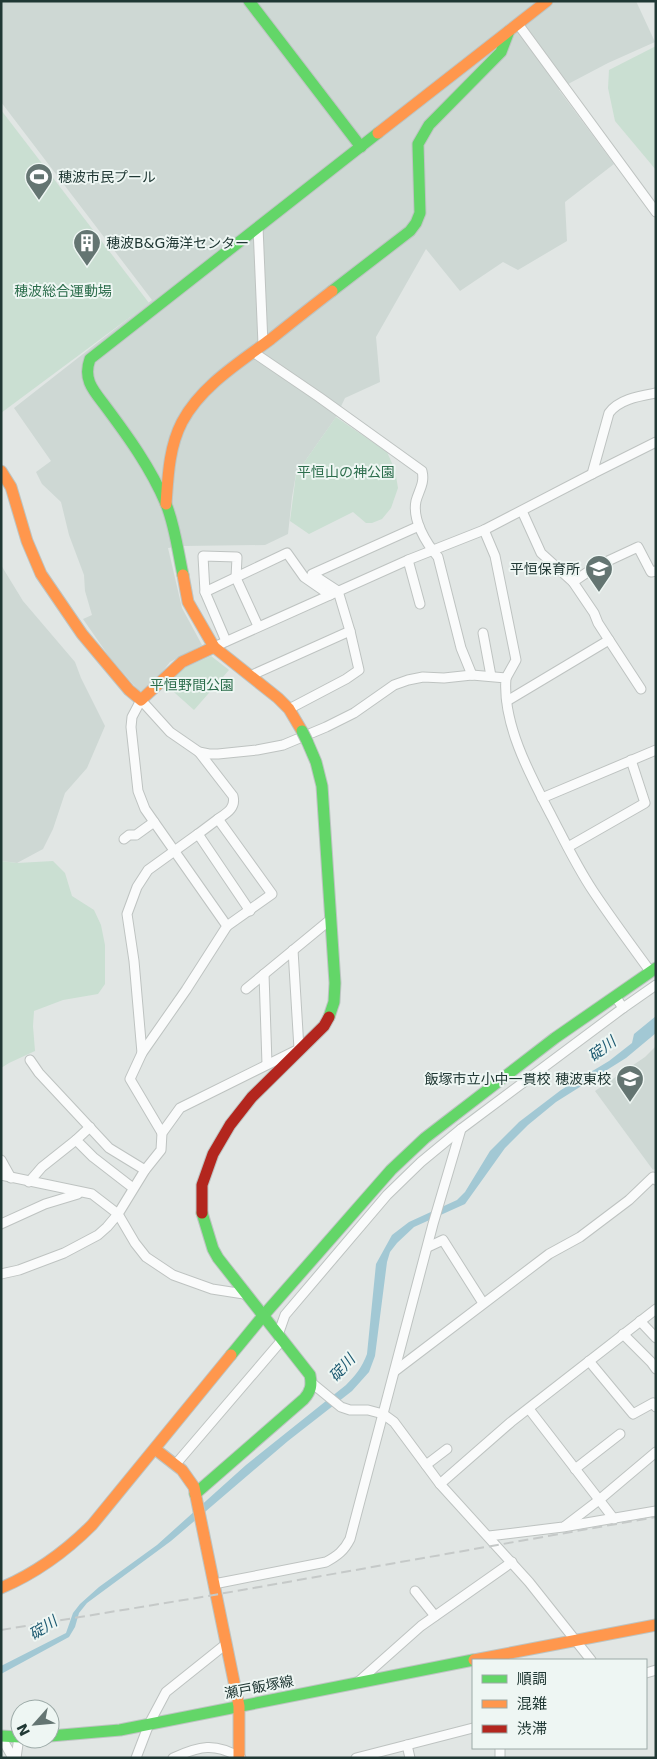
<svg xmlns="http://www.w3.org/2000/svg" width="657" height="1759" font-family="'DejaVu Sans','Noto Sans JP',sans-serif">
  <style>
    .built { fill: #ced8d4 }
    .green { fill: #cadfd2 }
    .water { fill: #a2c8d4 }
    .lines { fill: none; stroke-linecap: round; stroke-linejoin: round }
    .street-casing { stroke: #bec3c1; stroke-width: 11 }
    .fast-casing { stroke: #bdc4c2; stroke-width: 13 }
    .slow-casing { stroke: #bdc4c2; stroke-width: 13 }
    .jam-casing { stroke: #bdc4c2; stroke-width: 13 }
    .street { stroke: #fafbfb; stroke-width: 9 }
    .fast { stroke: #63d668; stroke-width: 11 }
    .slow { stroke: #ff974d; stroke-width: 11 }
    .jam { stroke: #b3261e; stroke-width: 11 }
    .rail { stroke: #c5c9c8; stroke-width: 2; stroke-dasharray: 10 5; stroke-linecap: butt }
    .fast-bridge-casing { stroke: #bdc4c2; stroke-width: 13; stroke-linecap: butt }
    .fast-bridge { stroke: #63d668; stroke-width: 11 }
    .labels { text-anchor: middle; dominant-baseline: central; stroke-width: 4; stroke-linejoin: round; paint-order: stroke }
    .poi-label { font-size: 14px; fill: #203834; stroke: #eef6f3; text-anchor: start }
    .park-label { font-size: 14px; fill: #2c6d4c; stroke: #eef6f3 }
    .street-label { font-size: 14px; fill: #203834; stroke: #eef6f3 }
    .water-label { font-size: 15px; font-style: italic; fill: #1d5a71; stroke: #eef6f3 }
  </style>
  <rect width="100%" height="100%" fill="#e1e6e4"/>
  <g class="built">
    <path d="M1 1H636L655 42 608 63 570 83 559 90 614 164 565 202 567 241 518 270 503 262 460 291 426 249 376 337 380 382 345 398 336 417 296 474 292 497 288 534 265 545 183 546 168 548 182 608 202 645 170 662 148 690 139 691 108 655 83 619 92 615 85 591 84 575 69 535 61 502 42 484 36 472 51 461 14 408 152 300 1 102Z"/>
    <path d="M1 565 23 601 75 662 81 678 105 726 87 768 65 793 53 829 43 849 17 863 1 861Z"/>
    <path d="M656 1046V1168L653 1170 595 1091 645 1057Z"/>
  </g>
  <g class="green">
    <path d="M656 46V170L615 121 608 88 609 70Z"/>
    <path d="M1 110 149 303 1 413Z"/>
    <path d="M336 417 387 452 395 470 398 488 391 508 382 519 372 523H366L353 512 309 534 290 521 296 474Z"/>
    <path d="M211 656 229 670 194 710 166 685 182 669Z"/>
    <path d="M1 861 17 863 53 861 65 873 72 896 94 910 101 925 105 945V984L98 994 63 1000 34 1011 33 1026 35 1051 9 1063 1 1068Z"/>
  </g>
  <path class="water" d="M656 1016V1033L626 1058 556 1102 528 1125 505 1148 465 1204 414 1227 397 1243 390 1252 387 1262 375 1356 369 1372 352 1391 288 1441 171 1541 87 1603 79 1613 75 1627 69 1637 1 1674V1666L66 1633 73 1613 80 1604 99 1587 157 1545 246 1465 346 1385C356 1375 362 1367 367 1354L376 1264 392 1235 409 1222 457 1200 465 1192 490 1151 519 1122 561 1090 609 1061 632 1043 634 1034Z"/>
  <g class="lines">
    <defs>
      <g id="street">
        <path d="M518 24 656 212"/>
        <path d="M258 227 263 344"/>
        <path d="M253 352 319 397 422 471C425 483 419 490 416 501 412 520 426 543 438 557L461 648 472 675"/>
        <path d="M592 474 656 442"/>
        <path d="M484 530 495 556 516 660 506 678"/>
        <path d="M408 560 420 604"/>
        <path d="M573 582 595 567 638 547 651 572 656 571"/>
        <path d="M205 592 287 553 304 577 330 595"/>
        <path d="M483 633 491 676"/>
        <path d="M609 640 641 689"/>
        <path d="M226 641 205 592 203 556 237 557 236 578 258 626"/>
        <path d="M214 647 408 560 484 530 592 474 609 413C619 399 640 396 656 393"/>
        <path d="M252 675 350 631"/>
        <path d="M507 701 609 640 598 623 594 613 573 582 541 553 522 511"/>
        <path d="M289 709 346 679 359 670 350 631 338 591 312 574 419 526"/>
        <path d="M199 752 233 796C236 808 227 813 218 819"/>
        <path d="M542 798 656 750"/>
        <path d="M198 834 218 819 272 894 227 926"/>
        <path d="M124 839 129 835H136L154 822"/>
        <path d="M568 847 645 803 631 760"/>
        <path d="M264 974 267 1064"/>
        <path d="M246 989 331 919"/>
        <path d="M623 1008 656 985"/>
        <path d="M142 1053 134 961 127 914 137 887 148 870 198 834 250 911"/>
        <path d="M30 1060 39 1073 109 1148 145 1170"/>
        <path d="M90 1127 76 1140 93 1157 133 1188"/>
        <path d="M162 1133 130 1079 142 1053 186 990 227 926 145 809 138 791 131 727 132 717 141 700 170 732 199 752 209 754H218L257 750 283 745 326 727 354 713 394 685 408 680 423 677 444 678 472 675 506 678C502 724 531 777 552 817 565 842 577 867 593 891 611 918 631 945 650 971"/>
        <path d="M1 1160 11 1178"/>
        <path d="M1 1175 92 1194 118 1214 135 1243 146 1257 173 1275 212 1289 244 1294"/>
        <path d="M29 1182 42 1167 76 1140"/>
        <path d="M1 1224 45 1204 78 1194"/>
        <path d="M428 1247 443 1240 483 1303"/>
        <path d="M1 1274 19 1270 64 1253 98 1235 107 1227 118 1214 145 1170 161 1150 162 1133 180 1108 299 1049 293 950"/>
        <path d="M640 1321 656 1338"/>
        <path d="M623 1334 651 1362 656 1369"/>
        <path d="M278 1335 285 1315 387 1195 421 1162 461 1129"/>
        <path d="M589 1361 633 1414 653 1403 656 1407"/>
        <path d="M395 1371 549 1254 580 1237 629 1200 653 1177 656 1180"/>
        <path d="M313 1384 341 1407 350 1410H368L383 1414 394 1422 440 1484 529 1582 591 1660"/>
        <path d="M529 1409 614 1519"/>
        <path d="M175 1465 282 1340"/>
        <path d="M426 1465 447 1449"/>
        <path d="M575 1469 620 1434"/>
        <path d="M440 1484 511 1422 656 1309"/>
        <path d="M565 1526 599 1500 656 1452"/>
        <path d="M489 1536 563 1527 656 1511"/>
        <path d="M214 1584 326 1562C337 1556 344 1551 350 1539L433 1224 461 1129 623 1008 615 996"/>
        <path d="M415 1591 435 1616"/>
        <path d="M646 1673 656 1670"/>
        <path d="M358 1682 421 1626 512 1562"/>
        <path d="M1 1737 13 1758"/>
        <path d="M407 1745 410 1758"/>
        <path d="M16 1758 19 1737"/>
        <path d="M136 1758 149 1724 166 1692 226 1644"/>
        <path d="M173 1758C199 1746 215 1742 241 1758"/>
        <path d="M356 1758 473 1728"/>
        <path d="M500 1758V1748"/>
      </g>
      <g id="fast">
        <path d="M249 1 361 147"/>
        <path d="M332 291 410 231 416 223 420 213 418 144 429 125 501 52 509 31"/>
        <path d="M183 575C178 552 175 526 166 504 151 468 127 435 103 403 92 389 83 378 90 359L378 133"/>
        <path d="M307 741 316 762 322 786 335 983 334 1002 329 1017"/>
        <path d="M231 1355 263 1316 391 1170 425 1138 555 1038 656 968"/>
        <path d="M195 1494 304 1399C311 1391 312 1385 310 1375L218 1258 213 1249 202 1213"/>
        <path d="M1 1736 20 1737"/>
        <path d="M50 1736 120 1730 473 1660"/>
      </g>
      <g id="slow">
        <path d="M378 133 547 1"/>
        <path d="M1 471 11 487 27 541 41 574 82 634 129 690 141 700 182 662 214 647"/>
        <path d="M166 504C168 476 169 447 182 422 201 386 240 362 271 339 291 323 311 307 332 291"/>
        <path d="M183 575 188 602 214 647 278 698 289 709 302 731"/>
        <path d="M155 1449 182 1470 194 1487 239 1706V1758"/>
        <path d="M1 1588C36 1573 65 1552 92 1525L231 1355"/>
        <path d="M474 1660 656 1625"/>
      </g>
      <path id="jam" d="M202 1213V1185L213 1154 230 1125 252 1097 324 1026 329 1017"/>
    </defs>
    <use href="#street" class="street-casing"/>
    <use href="#fast" class="fast-casing"/>
    <use href="#slow" class="slow-casing"/>
    <use href="#jam" class="jam-casing"/>
    <use href="#street" class="street"/>
    <use href="#fast" class="fast"/>
    <use href="#slow" class="slow"/>
    <use href="#jam" class="jam"/>
    <path class="rail" d="M1 1630 208 1596 656 1517"/>
    <defs>
      <path id="fast-bridge" d="M302 731 307 741"/>
    </defs>
    <use href="#fast-bridge" class="fast-bridge-casing"/>
    <use href="#fast-bridge" class="fast-bridge"/>
  </g>
  <defs>
    <symbol id="stadium-pin" viewBox="-11 -11 22 30"><path d="M0 17L-7.5 6A9.5 9.5 0 1 1 7.5 6Z" fill="#647572" stroke="#eef6f3"/><path d="M0-5a6.5 5 0 1 0 0 10a6.5 5 0 1 0 0-10ZM-3.5-1.8h7v3.6h-7Z" fill="#fff"/></symbol>
    <symbol id="building-pin" viewBox="-11 -11 22 30"><path d="M0 17L-7.5 6A9.5 9.5 0 1 1 7.5 6Z" fill="#647572" stroke="#eef6f3"/><path d="M-4-6H4V6H1V3H-1V6H-4ZM-2.5-4.3h1.7v1.8h-1.7ZM.8-4.3h1.7v1.8H.8ZM-2.5-1h1.7V.8h-1.7ZM.8-1h1.7V.8H.8Z" fill="#fff"/></symbol>
    <symbol id="school-pin" viewBox="-11 -11 22 30"><path d="M0 17L-7.5 6A9.5 9.5 0 1 1 7.5 6Z" fill="#647572" stroke="#eef6f3"/><path d="M0-5L7-2L0 1L-7-2ZM-4 1L0 2.5L4 1V4Q0 6-4 4Z" fill="#fff"/></symbol>
  </defs>
  <g fill-rule="evenodd">
    <use href="#stadium-pin" x="23" y="161" width="32" height="43"/>
    <use href="#building-pin" x="71" y="227" width="32" height="43"/>
    <use href="#school-pin" x="583" y="553" width="32" height="43"/>
    <use href="#school-pin" x="614" y="1063" width="32" height="43"/>
  </g>
  <g class="labels">
    <g class="poi-label">
      <text x="58" y="177">穂波市民プール</text>
      <text x="106" y="243">穂波B&amp;G海洋センター</text>
      <text x="580" y="569" text-anchor="end">平恒保育所</text>
      <text x="611" y="1079" text-anchor="end">飯塚市立小中一貫校 穂波東校</text>
    </g>
    <g class="park-label">
      <text x="63" y="291">穂波総合運動場</text>
      <text x="346" y="472">平恒山の神公園</text>
      <text x="192" y="685">平恒野間公園</text>
    </g>
    <g class="street-label">
      <text transform="translate(259 1687) rotate(-11)">瀬戸飯塚線</text>
    </g>
    <g class="water-label">
      <text transform="translate(602 1049) rotate(-37)">碇川</text>
      <text transform="translate(342 1368) rotate(-48)">碇川</text>
      <text transform="translate(43 1628) rotate(-33)">碇川</text>
    </g>
  </g>
  <rect width="657" height="1759" fill="none" stroke="#203834" stroke-width="5"/>
  <rect x="472" y="1659" width="175" height="90" fill="#eef6f3" stroke="#9caaa7"/>
  <rect x="482" y="1675" width="25" height="8" fill="#63d668" stroke="#9caaa7"/>
  <text x="517" y="1684" font-size="15" fill="#203834">順調</text>
  <rect x="482" y="1700" width="25" height="8" fill="#ff974d" stroke="#9caaa7"/>
  <text x="517" y="1709" font-size="15" fill="#203834">混雑</text>
  <rect x="482" y="1725" width="25" height="8" fill="#b3261e" stroke="#9caaa7"/>
  <text x="517" y="1734" font-size="15" fill="#203834">渋滞</text>
  <g transform="translate(35 1724) rotate(243)"><circle r="24" fill="#eef6f3" stroke="#9caaa7"/>
  <path d="M0-4L9 19L0 12L-9 19Z" fill="#647572"/>
  <text y="-8" font-size="14" font-weight="bold" text-anchor="middle" fill="#203834">N</text>
  </g>
</svg>
